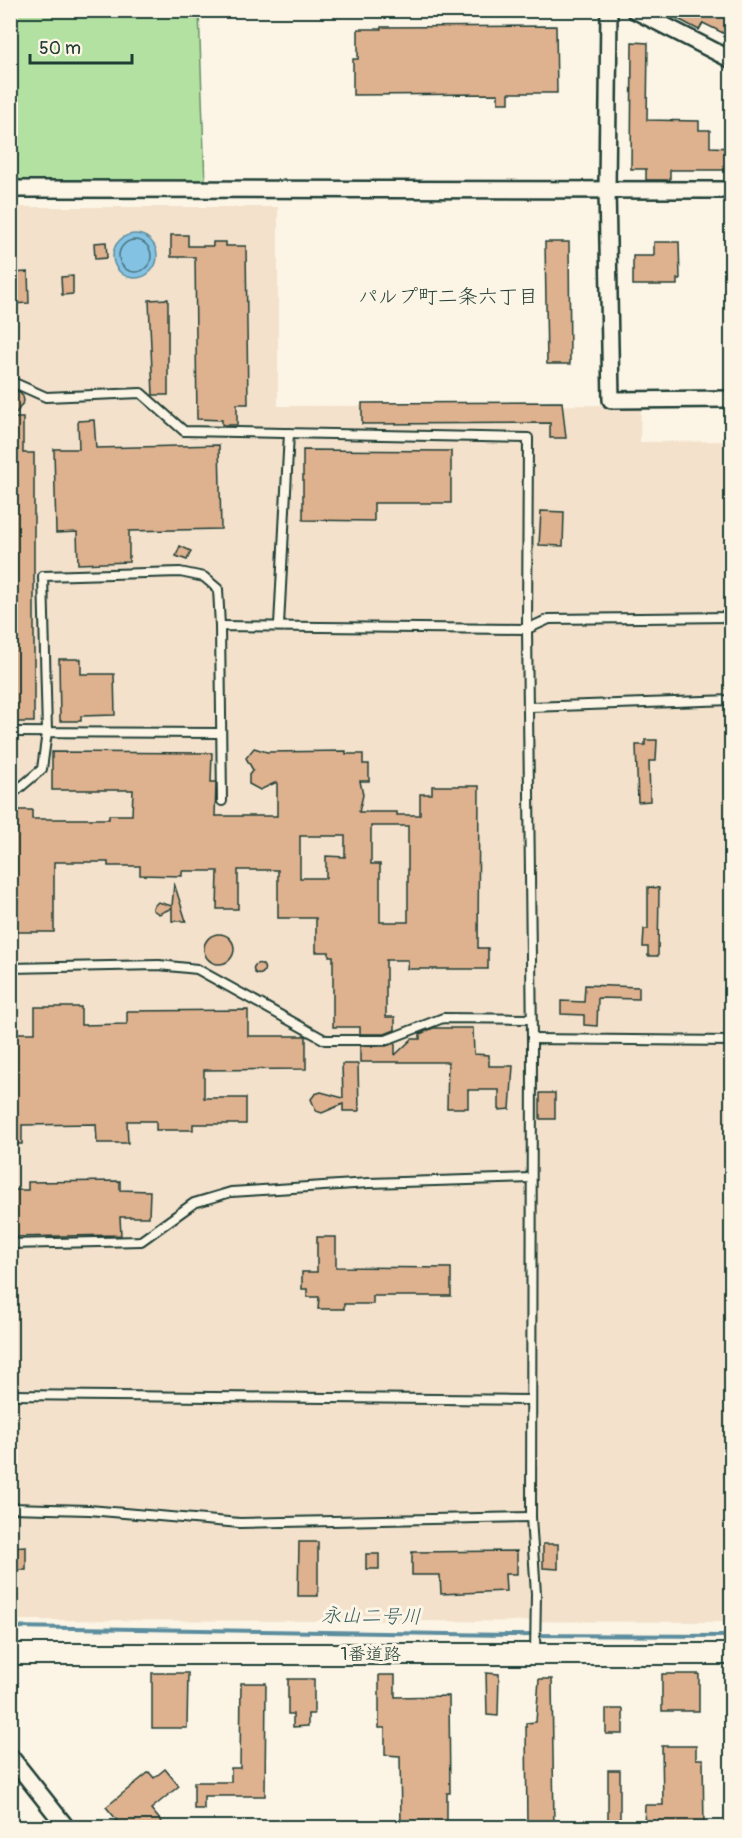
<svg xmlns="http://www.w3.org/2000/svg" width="742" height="1838" font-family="Pangolin,'Klee One',sans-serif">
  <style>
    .built { fill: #f3e1cb }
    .green { fill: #b2e1a1; stroke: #688f6a; stroke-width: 1.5 }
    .water { fill: #84c2e4; stroke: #5c8d9e; stroke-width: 1.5 }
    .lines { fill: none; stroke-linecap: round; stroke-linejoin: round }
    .shore { stroke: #47727a; stroke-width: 1.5 }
    .stream { stroke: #5c8d9e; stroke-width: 4 }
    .building { fill: #deb18f; stroke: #1f3d34; stroke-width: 1.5; fill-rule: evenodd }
    .service-casing { stroke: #1f3d34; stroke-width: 12 }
    .minor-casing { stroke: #1f3d34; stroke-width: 20 }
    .tertiary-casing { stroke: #1f3d34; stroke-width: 24 }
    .service { stroke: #fcf5e5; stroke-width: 8 }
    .minor { stroke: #fcf5e5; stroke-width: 15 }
    .tertiary { stroke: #fcf5e5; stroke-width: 20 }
    .labels { text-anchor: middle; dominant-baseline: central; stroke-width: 6; stroke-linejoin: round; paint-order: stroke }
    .street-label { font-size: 18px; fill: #1f3d34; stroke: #fcf5e5 }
    .neighbourhood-label { font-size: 20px; fill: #1f3d34; stroke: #fcf5e5 }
    .water-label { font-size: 20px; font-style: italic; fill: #385e60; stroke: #fcf5e5 }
  </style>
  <rect width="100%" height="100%" fill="#fcf5e5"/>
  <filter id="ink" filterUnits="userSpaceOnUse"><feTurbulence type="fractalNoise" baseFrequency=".0167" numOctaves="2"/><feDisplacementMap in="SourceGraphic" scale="12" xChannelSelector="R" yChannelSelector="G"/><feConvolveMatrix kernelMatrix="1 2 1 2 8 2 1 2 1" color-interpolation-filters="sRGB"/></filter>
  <g filter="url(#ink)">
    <path class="built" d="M11 207H278V406L641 405 640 442 731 441V1622L11 1620Z"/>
    <path class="green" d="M10 11H199L205 183H11Z"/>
    <circle class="water" cx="135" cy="256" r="22"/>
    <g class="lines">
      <circle class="shore" cx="135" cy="256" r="16"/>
      <path class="stream" d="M10 1627 508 1635 732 1636"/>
    </g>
    <g class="building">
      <path d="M661 10H732V32L727 30 725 34 703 23 699 30Z"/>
      <path d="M556 26 557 93H509V103H498V94L353 95V59H358V29H381V27Z"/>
      <path d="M632 42 648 43 647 120 699 121V130H710V147L732 148V170H670V180H646V169H631Z"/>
      <path d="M171 235H188V246H213V242H226V246H246L248 404H237V425H222V420L197 419 195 257H171Z"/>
      <path d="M106 242 107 258 95 259 94 243Z"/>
      <path d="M545 242H569L570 364H547Z"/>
      <path d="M654 242H679L680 279H677V285H633V256H654Z"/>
      <path d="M28 272 29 303 10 304V273Z"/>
      <path d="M73 276V294L62 295 61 277Z"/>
      <path d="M168 299V395H153L149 300Z"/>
      <path d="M10 390 20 392 23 396 24 401 13 418H23V453H34V722H10Z"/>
      <path d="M562 402 566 438H550V423L362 424V403Z"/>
      <path d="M94 420 96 448 219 445 221 529 129 531V562L78 564 77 532 56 533 54 449H79L78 421Z"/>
      <path d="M303 450 451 451V503H374V521L303 520Z"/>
      <path d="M541 511 564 512 563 546 539 545Z"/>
      <path d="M180 546 191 551 187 560 176 556Z"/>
      <path d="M59 659H81V674H114L115 715 81 716V721H60Z"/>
      <path d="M645 740H657L656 761H649L650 801 638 802 636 745H645Z"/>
      <path d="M254 748 267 752 346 751V754H363V764H369V781H360L363 795 359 812H397V815H420V794H432V786H479L478 948H488V969H407L408 960H386V1017H395V1030L385 1034H360V1027H333V956H329V952H316V918H278V870H238V909H217L218 871H182V876L140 875V866H108V862H54V932H10V810H32V819H109V815H132L133 790H52V752L212 753 211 782H216L215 816H277V782L260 790 249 784V775L253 770 246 758ZM371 826H408V922H380V864H371ZM300 836H345V857L326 856V878H300Z"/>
      <path d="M174 883 186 921H172V908L159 914 153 910V907L158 902 172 906Z"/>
      <path d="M648 887 659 888 658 956H648V947H643L644 929H648Z"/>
      <circle cx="219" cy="949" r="15"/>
      <circle cx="259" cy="969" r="5.5"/>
      <path d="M585 985 639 987V999L598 998 597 1026 584 1025V1015L561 1014V1001L584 1002Z"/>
      <path d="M35 1007H81V1025L127 1024V1011L248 1010V1036H306V1069L204 1070V1098H246V1124H193V1130H156V1121H127L128 1143H97L96 1124 22 1125V1144H10V1033H35Z"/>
      <path d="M433 1028H473L474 1054 489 1055V1066H513L510 1109 499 1110V1090H468V1108H447L448 1062H360V1046H386L395 1043V1055L412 1039H420V1034Z"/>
      <path d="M342 1064H358L359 1111H343V1104L322 1113 316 1111 311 1099 315 1094 321 1092 343 1098Z"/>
      <rect x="540" y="1093" width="15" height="26"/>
      <path d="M120 1181V1190L150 1191 149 1217H120L121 1235 10 1237V1190H28V1182Z"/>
      <path d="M317 1237H336V1267L451 1268V1296H373V1304H344V1309H318L319 1297H307V1289H302V1272H317Z"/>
      <path d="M299 1542H318V1596H298Z"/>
      <path d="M543 1544H558V1569L543 1568Z"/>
      <path d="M26 1546V1570H10V1547Z"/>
      <path d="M517 1551V1574H505L506 1591 441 1594 440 1575H412V1552Z"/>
      <rect x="366" y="1554" width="13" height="15"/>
      <path d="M152 1673H188L187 1728H152Z"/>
      <path d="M486 1673 499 1674 498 1716 487 1715Z"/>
      <rect x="662" y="1674" width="37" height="37"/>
      <path d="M379 1675H395V1697L449 1696 450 1793H447V1827H401L400 1756 385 1755V1728H379Z"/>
      <path d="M288 1679H314V1714H308V1726L293 1727V1714H288Z"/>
      <path d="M539 1679H552L554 1827H527L526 1723 536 1722Z"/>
      <path d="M241 1683H266L265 1796H204V1809H194V1782H231V1768H240Z"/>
      <rect x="606" y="1709" width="17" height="25"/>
      <path d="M662 1746H696V1759H703L704 1827H644L645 1805H663Z"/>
      <path d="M165 1769 179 1786 151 1809 166 1827H107L117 1820 106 1807 149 1772 154 1778Z"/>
      <rect x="608" y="1770" width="12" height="57"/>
    </g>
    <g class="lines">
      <defs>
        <g id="service">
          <path d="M10 381 46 397 141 393 184 431 528 438 527 629 532 1039 531 1517 536 1594 535 1653"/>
          <path d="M279 625 289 433"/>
          <path d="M530 707 732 700"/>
          <path d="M10 732 220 733"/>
          <path d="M10 792 16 791 42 769 47 732 43 576 180 572 204 577 218 589 220 626"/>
          <path d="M222 801 220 626 527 629 549 619 732 617"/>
          <path d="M10 968 159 965 197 969 325 1040H386L443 1018 530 1019"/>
          <path d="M532 1039 732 1041"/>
          <path d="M10 1244 141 1241 194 1203 231 1192 369 1183 531 1178"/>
          <path d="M10 1395 531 1400"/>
          <path d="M10 1508 89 1510 240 1523 531 1517"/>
        </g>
        <g id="minor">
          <path d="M609 10 607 189 611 400 732 399"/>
          <path d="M634 10 732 60"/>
          <path d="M10 189 732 190"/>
          <path d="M10 1756 67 1828"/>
        </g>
        <path id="tertiary" d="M10 1654H732"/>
      </defs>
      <use href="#service" class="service-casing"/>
      <use href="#minor" class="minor-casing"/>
      <use href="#tertiary" class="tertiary-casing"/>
      <use href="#service" class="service"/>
      <use href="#minor" class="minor"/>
      <use href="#tertiary" class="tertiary"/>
    </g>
  </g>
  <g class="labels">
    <g class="street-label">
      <text x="371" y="1654">1番道路</text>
    </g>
    <g class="neighbourhood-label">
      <text x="448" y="296">パルプ町二条六丁目</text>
    </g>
    <g class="water-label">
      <text transform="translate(371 1616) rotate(1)">永山二号川</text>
    </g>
  </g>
  <rect width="742" height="1838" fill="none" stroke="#fcf5e5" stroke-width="36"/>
  <rect x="18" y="18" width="706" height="1802" fill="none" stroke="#1f3d34" stroke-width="2" filter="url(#ink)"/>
  <path d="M30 54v9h102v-9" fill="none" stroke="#1f3d34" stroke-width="3"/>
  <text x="39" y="54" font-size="18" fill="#1f3d34" stroke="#fcf5e5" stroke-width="4.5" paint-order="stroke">50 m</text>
</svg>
